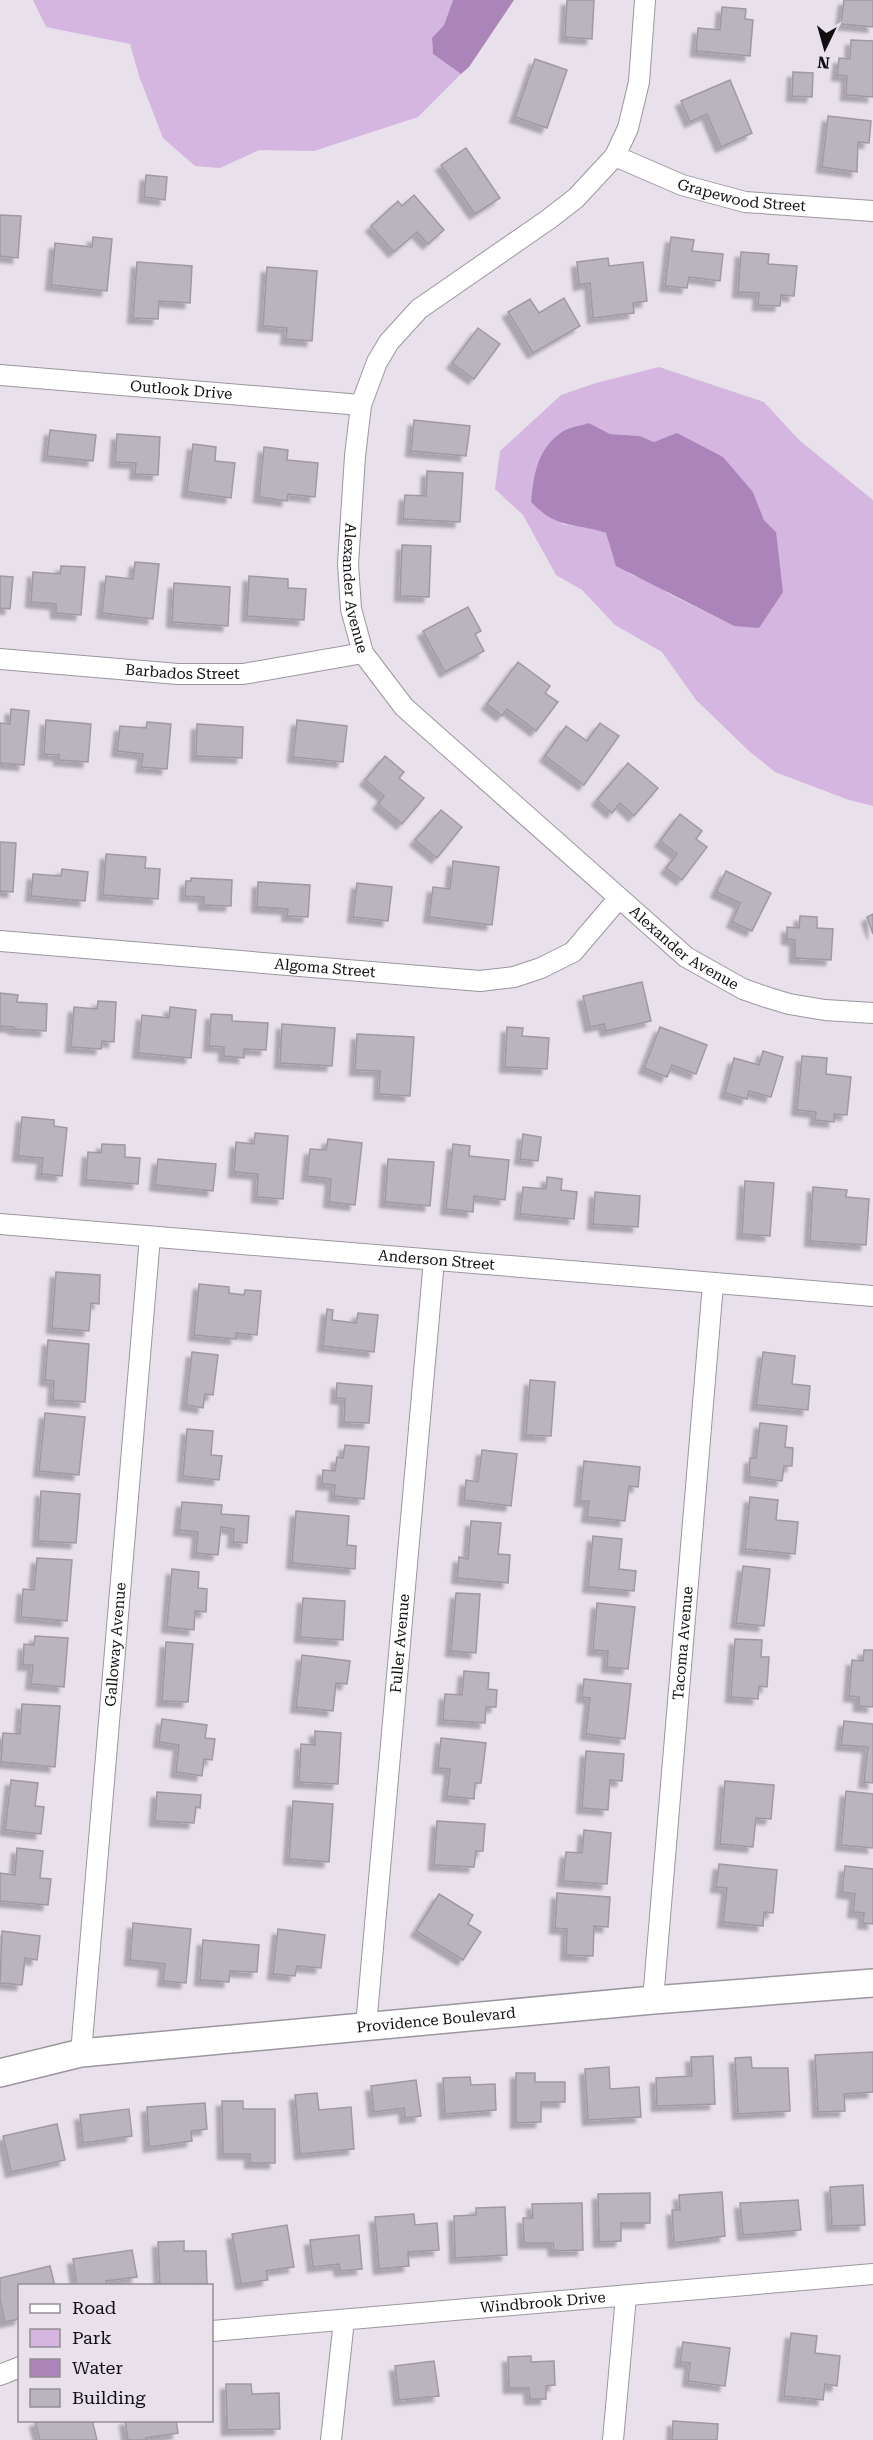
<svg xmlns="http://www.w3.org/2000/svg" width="873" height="2440" font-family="'Roboto Serif',serif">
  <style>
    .green { fill: #d4b6e0; fill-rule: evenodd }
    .water { fill: #ab84ba }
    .building { fill: #bab4bd; stroke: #a099a2; stroke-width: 1.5; filter: url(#shadow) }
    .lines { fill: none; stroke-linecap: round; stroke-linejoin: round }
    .street-casing { stroke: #9c969f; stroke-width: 22 }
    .secondary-casing { stroke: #9c969f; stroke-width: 30 }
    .street { stroke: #fff; stroke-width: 20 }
    .secondary { stroke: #fff; stroke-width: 27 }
    .labels { text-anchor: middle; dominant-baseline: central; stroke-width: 5; stroke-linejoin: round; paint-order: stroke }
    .street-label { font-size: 15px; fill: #110e12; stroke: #e8e1eb }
  </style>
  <defs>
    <filter id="shadow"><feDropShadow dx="-5.5" dy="5.5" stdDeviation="1.5" flood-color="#0004"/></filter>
  </defs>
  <rect width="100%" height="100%" fill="#e8e1eb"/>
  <g class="green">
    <path d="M33 0H453L444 25 432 38 433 54 461 74 418 117 314 151 259 150 220 168 195 166 163 138 139 76 130 44 46 27Z"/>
    <path d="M659 367 764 402 799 440 873 500V806L849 800 775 772 749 751 696 700 662 652 615 625 582 590 556 575 523 515 495 489 500 451 561 395 596 383ZM589 423 610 434 640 436 738 477 753 492 764 520 776 532 734 626 669 594 656 585 630 574 614 555 606 533 591 528 561 524Z"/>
  </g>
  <g class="water">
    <path d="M453 0H514L469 67 461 74 433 54 432 38 444 25Z"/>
    <path d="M589 423 610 434 640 436 654 442 677 433 723 457 753 492 764 520 776 532 783 592 759 628 734 626 616 566 606 533C573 522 558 530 531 502 534 474 537 449 562 432 569 427 581 426 589 423Z"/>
  </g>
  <g class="building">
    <path d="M567 0H594L592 39 565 37Z"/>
    <path d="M844 0H873V27L841 24Z"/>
    <path d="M722 7 746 9 745 19 753 20 750 56 696 51 698 28 720 30Z"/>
    <path d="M851 40 873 41V97L846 95 847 76 837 75 839 58 850 59Z"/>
    <path d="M535 59 567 70 547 128 515 117Z"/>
    <path d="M793 72 813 73 812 97 792 96Z"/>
    <path d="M730 80 752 133 721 147 707 114 690 122 681 101Z"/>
    <path d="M828 116 871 121 869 143 858 142 857 172 822 167Z"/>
    <path d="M466 148 500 198 475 214 441 165Z"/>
    <path d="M146 175 167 177 165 200 144 197Z"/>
    <path d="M414 195 444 230 428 244 417 232 394 252 371 226 398 201 402 206Z"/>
    <path d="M0 215 21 216 18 258 0 256Z"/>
    <path d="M93 237 112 239 107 291 51 285 55 243 92 247Z"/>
    <path d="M671 237 694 240 692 251 723 254 720 281 689 277 687 288 665 286Z"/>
    <path d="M741 252 769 254 768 264 797 266 794 296 781 295 780 306 758 305 759 293 738 292Z"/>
    <path d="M608 258 609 266 643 262 647 301 633 303 634 313 593 318 590 283 579 285 577 262Z"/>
    <path d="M137 262 192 266 190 303 159 301 158 319 133 318Z"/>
    <path d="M267 267 317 271 312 341 286 339 287 328 263 326Z"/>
    <path d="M564 298 580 326 533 353 508 312 530 299 539 313Z"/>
    <path d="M478 328 500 344 474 379 452 363Z"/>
    <path d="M414 420 470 426 466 456 411 451Z"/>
    <path d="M50 430 96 435 93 461 47 456Z"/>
    <path d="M117 434 160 437 158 475 135 474 136 463 115 462Z"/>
    <path d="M193 444 216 447 215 461 235 463 231 498 187 492Z"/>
    <path d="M264 447 288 450 287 460 318 463 315 497 288 494 287 501 259 497Z"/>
    <path d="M427 471 463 473 460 522 403 519 405 495 426 496Z"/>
    <path d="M402 545 431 546 429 597 400 596Z"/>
    <path d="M135 562 159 564 153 619 102 613 106 576 133 579Z"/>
    <path d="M61 566 85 567 81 615 56 613V604L31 602 33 572 60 574Z"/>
    <path d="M0 576 13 577 10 609 0 608Z"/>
    <path d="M249 576 288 579V588L306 589 304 620 247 616Z"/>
    <path d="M174 583 230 587 228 626 172 622Z"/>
    <path d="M468 607 481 631 475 634 484 651 445 672 423 631Z"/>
    <path d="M518 662 550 686 545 693 558 702 536 731 507 709 502 716 487 704Z"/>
    <path d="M11 709 29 711 24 765 0 763V723L10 724Z"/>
    <path d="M46 720 91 724 88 762 59 760V755L44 754Z"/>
    <path d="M297 720 347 726 343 762 293 757Z"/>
    <path d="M147 722 171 724 167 769 141 767 143 754 117 751 120 726 146 728Z"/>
    <path d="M600 723 619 736 584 785 545 756 566 726 587 741Z"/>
    <path d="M197 724 243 727 242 758 196 756Z"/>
    <path d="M385 756 404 772 399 778 424 798 402 824 378 804 384 796 365 780Z"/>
    <path d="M628 763 658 788 634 816 620 803 612 813 597 800Z"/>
    <path d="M441 810 462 827 437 858 415 840Z"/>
    <path d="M680 814 702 831 696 839 707 847 682 880 666 868 677 854 660 841Z"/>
    <path d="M0 842 16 843 13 892 0 891Z"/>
    <path d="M106 854 146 857 145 868 160 869 158 899 103 895Z"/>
    <path d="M453 861 499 867 492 925 429 917 433 887 450 889Z"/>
    <path d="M62 869 88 872 85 901 31 896 33 874 61 876Z"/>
    <path d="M726 871 771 893 752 931 732 922 740 903 716 892Z"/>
    <path d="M191 878 232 880 231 906 204 905V897L185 896 186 881H191Z"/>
    <path d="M258 882 310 885 308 917 287 916 288 909 257 907Z"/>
    <path d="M357 883 392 887 388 921 353 917Z"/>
    <path d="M873 914V934L867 917Z"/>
    <path d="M800 916 817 917V928L833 929 831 960 795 958V940L787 939V927L799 928Z"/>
    <path d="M642 982 651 1021 606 1031 604 1024 590 1027 583 996Z"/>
    <path d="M0 993 18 995 17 1002 47 1004 46 1031 14 1029V1027L0 1026Z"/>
    <path d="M98 1001 116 1002 114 1042 102 1041 101 1049 71 1047 74 1007 97 1009Z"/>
    <path d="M170 1007 196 1010 191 1058 138 1053 142 1015 169 1018Z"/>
    <path d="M211 1014 232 1015V1021L268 1023 266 1050 244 1049V1058L224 1056V1047L209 1046Z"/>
    <path d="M282 1024 335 1028 332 1066 280 1063Z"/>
    <path d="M507 1027 523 1028 522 1036 549 1038 547 1069 505 1067Z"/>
    <path d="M660 1027 707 1045 696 1074 672 1065 667 1077 644 1068Z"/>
    <path d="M357 1034 414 1037 410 1096 379 1094 380 1071 355 1070Z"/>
    <path d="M763 1051 783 1057 771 1097 749 1091 747 1099 725 1093 734 1058 759 1065Z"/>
    <path d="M802 1056 827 1058 826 1074 851 1077 847 1115 834 1114V1122L815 1120 816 1112 797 1110Z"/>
    <path d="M22 1117 54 1120V1126L67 1128 62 1176 41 1174 43 1158 18 1156Z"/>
    <path d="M255 1133 288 1136 283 1199 257 1197 258 1174 234 1172 236 1142 254 1144Z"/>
    <path d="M523 1134 541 1137 538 1161 520 1159Z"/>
    <path d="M328 1139 362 1143 355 1205 329 1202 331 1179 307 1176 310 1149 326 1150Z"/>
    <path d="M102 1144 125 1145V1157L140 1158 138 1184 86 1180 88 1152 101 1153Z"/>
    <path d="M453 1144 470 1146 469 1156 509 1160 505 1200 474 1196 473 1212 446 1209Z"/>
    <path d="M158 1159 216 1164 213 1191 155 1185Z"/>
    <path d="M388 1159 434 1162 430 1206 385 1202Z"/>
    <path d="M547 1177 562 1179 561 1190 577 1192 574 1219 520 1214 523 1187 546 1189Z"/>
    <path d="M745 1181 774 1183 770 1236 742 1234Z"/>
    <path d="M813 1187 847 1190 846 1197 869 1199 866 1245 810 1241Z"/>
    <path d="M595 1192 640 1196 638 1227 593 1224Z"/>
    <path d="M56 1272 100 1275 99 1304 91 1303 89 1331 52 1328Z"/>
    <path d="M199 1284 229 1287V1293L244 1295 245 1290 261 1291 257 1335 236 1333V1339L194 1335Z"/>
    <path d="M327 1309 333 1310 332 1320 356 1323 358 1313 378 1315 374 1352 323 1346Z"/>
    <path d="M48 1340 89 1344 85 1402 53 1400 54 1381 45 1380Z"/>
    <path d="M192 1352 218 1355 213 1395 205 1394 203 1408 186 1405Z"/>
    <path d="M763 1352 795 1356 792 1384 810 1386 808 1410 756 1405Z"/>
    <path d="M530 1380 555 1382 551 1436 526 1435Z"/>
    <path d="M337 1383 372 1386 369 1423 344 1422 345 1399 336 1398Z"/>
    <path d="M45 1413 85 1417 79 1475 39 1471Z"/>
    <path d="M760 1423 787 1426 785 1447 793 1448 792 1466H784L782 1481 749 1477 750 1458H756Z"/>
    <path d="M187 1429 213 1431 211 1455 222 1456 219 1480 183 1476Z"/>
    <path d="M345 1445 369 1447 364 1499 334 1496 335 1485 322 1484 323 1470 335 1471 337 1457 343 1458Z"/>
    <path d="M482 1450 517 1454 511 1506 464 1500 466 1480 478 1482Z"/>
    <path d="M584 1461 640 1467 638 1487 629 1486 625 1521 587 1517 589 1501H580Z"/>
    <path d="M41 1491 80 1494 76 1543 38 1541Z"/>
    <path d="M750 1497 778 1500 776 1520 798 1522 795 1554 745 1549Z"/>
    <path d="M182 1502 222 1505 221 1514 249 1516 247 1543 233 1542 234 1529 221 1527 218 1555 196 1553 198 1532 179 1530Z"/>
    <path d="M296 1511 349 1516 347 1545 356 1546 355 1569 292 1563Z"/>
    <path d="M471 1521 501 1523 498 1554 510 1555 508 1583 457 1578 459 1557 468 1559Z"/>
    <path d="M593 1536 622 1539 619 1569 636 1571 634 1591 588 1587Z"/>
    <path d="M37 1558 72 1560 67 1621 21 1617 23 1589 34 1590Z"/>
    <path d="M743 1566 770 1569 764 1626 736 1623Z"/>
    <path d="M172 1569 199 1572 198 1588 207 1589 206 1612 195 1611 194 1630 167 1627Z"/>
    <path d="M456 1593 480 1594 476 1653 451 1651Z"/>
    <path d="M303 1598 345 1601 343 1640 300 1637Z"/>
    <path d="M597 1603 635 1607 628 1669 607 1667 608 1651 593 1650Z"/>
    <path d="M35 1636 68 1638 64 1687 31 1684 33 1665H23L24 1644 34 1645Z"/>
    <path d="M735 1639 762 1640 761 1657H769L767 1687 759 1686 758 1699 731 1697Z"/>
    <path d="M166 1642 193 1644 188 1702 162 1701Z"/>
    <path d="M864 1650H873V1707L859 1706V1697L849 1696 852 1660 863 1661Z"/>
    <path d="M302 1655 350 1661 347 1684 336 1683 333 1711 296 1707Z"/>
    <path d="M464 1671 489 1673 488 1689 497 1690 496 1707H486L485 1723 443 1720 445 1694 462 1695Z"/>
    <path d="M584 1679 631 1684 625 1739 586 1734 590 1698 582 1697Z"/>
    <path d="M22 1704 60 1706 55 1767 1 1762 3 1733 20 1734Z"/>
    <path d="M162 1719 207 1725 205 1738 215 1739 212 1760 204 1759 202 1776 176 1772 179 1745 159 1742Z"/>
    <path d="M844 1721 873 1724V1783L864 1782 868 1747 841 1745Z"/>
    <path d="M315 1731 341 1733 338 1784 299 1782 301 1744 315 1745Z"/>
    <path d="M441 1738 486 1743 481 1783H475L474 1799 447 1796 450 1769 438 1768Z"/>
    <path d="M586 1751 624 1754 622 1781 610 1780 608 1810 582 1808Z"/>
    <path d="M11 1780 38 1783 35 1806 44 1807 41 1834 5 1830Z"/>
    <path d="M725 1781 774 1785 771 1819 756 1818 753 1847 720 1844Z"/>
    <path d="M846 1791 873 1794V1848L841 1845Z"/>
    <path d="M157 1792 201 1795 200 1808 196 1807 194 1823 155 1821Z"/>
    <path d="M293 1801 333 1804 329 1862 289 1859Z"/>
    <path d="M437 1821 485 1824 483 1851H476L474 1867 434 1865Z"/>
    <path d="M584 1830 611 1833 607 1884 563 1881 566 1852 582 1853Z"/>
    <path d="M17 1848 43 1851 40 1878 51 1879 48 1905 0 1901V1873L15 1875Z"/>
    <path d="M719 1864 777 1870 773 1913 764 1912 763 1926 723 1922 727 1888 716 1887Z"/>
    <path d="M845 1866 873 1869V1924L863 1923 864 1913 853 1912 855 1894 842 1892Z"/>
    <path d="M557 1893 610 1897 608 1927 594 1926 593 1956 566 1955 567 1929 555 1928Z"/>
    <path d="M439 1894 473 1915 468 1924 481 1932 463 1960 416 1931Z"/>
    <path d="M133 1923 191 1929 186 1983 163 1981 165 1964 130 1960Z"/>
    <path d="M278 1929 325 1935 321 1968 297 1966 295 1976 273 1974Z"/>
    <path d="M2 1931 40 1936 37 1960 25 1958 22 1985 0 1983Z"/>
    <path d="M203 1940 259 1945 257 1972 230 1971 229 1982 200 1980Z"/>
    <path d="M873 2052V2092L844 2094 845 2111 818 2112 815 2055Z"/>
    <path d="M713 2056 715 2104 657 2106 656 2078 692 2076 691 2057Z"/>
    <path d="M751 2057 752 2068H788L790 2111 738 2114 735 2058Z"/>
    <path d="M609 2067 610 2089 639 2087 641 2117 588 2120 585 2069Z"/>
    <path d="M516 2073H535V2082H565V2102H541V2122L516 2123Z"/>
    <path d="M470 2077 471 2085 495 2084 496 2110 445 2114 443 2078Z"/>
    <path d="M416 2080 421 2116 405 2118 404 2108 374 2112 371 2086Z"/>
    <path d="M317 2093 319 2110 351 2107 354 2149 300 2154 295 2095Z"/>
    <path d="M222 2101H243V2109H275V2163H250V2154H223Z"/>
    <path d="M205 2103 207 2129 191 2131 192 2141 149 2147 147 2107Z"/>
    <path d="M129 2109 132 2136 83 2143 80 2115Z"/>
    <path d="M57 2124 65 2160 11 2172 3 2136Z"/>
    <path d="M863 2185 865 2225 832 2226 830 2187Z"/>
    <path d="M722 2192 725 2236 674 2243 672 2210H680L679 2195Z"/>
    <path d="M650 2193V2223H621V2241L599 2242 598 2194Z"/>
    <path d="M798 2200 801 2230 743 2235 740 2203Z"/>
    <path d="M582 2203 583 2250 554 2251 553 2243H524L523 2218H533L532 2204Z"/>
    <path d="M505 2207 507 2255 455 2258 454 2216 476 2215V2208Z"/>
    <path d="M414 2214 415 2225 437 2223 439 2250 408 2252 409 2266 379 2269 375 2217Z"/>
    <path d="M287 2225 294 2267 266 2271 268 2280 241 2284 232 2234Z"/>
    <path d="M359 2235 362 2269 340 2271 339 2264 313 2267 310 2240Z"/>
    <path d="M184 2241V2251H206L207 2284 160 2286 158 2242Z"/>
    <path d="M132 2250 137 2277 106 2281 107 2286H77L73 2259Z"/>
    <path d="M50 2266 55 2286H20V2319L5 2322 0 2301V2278Z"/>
    <path d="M791 2333 817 2336 815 2353 840 2356 837 2386 825 2384 823 2400 784 2396Z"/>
    <path d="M683 2342 730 2348 725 2386 688 2381 690 2363 680 2362Z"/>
    <path d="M531 2356V2362L554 2361 555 2385 546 2386V2399H530L529 2388H509L508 2357Z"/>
    <path d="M434 2361 439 2396 399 2400 395 2366Z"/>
    <path d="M226 2384H251L252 2394 279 2393 280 2429 227 2430Z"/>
    <path d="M39 2420H92L97 2440H40L35 2422Z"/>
    <path d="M125 2420H176L178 2433 146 2438V2440H128Z"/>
    <path d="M673 2421 718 2424 717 2440H672Z"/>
  </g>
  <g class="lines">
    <defs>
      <g id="street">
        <path id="s1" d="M645 0 639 82 628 128 615 156 576 198 549 219 419 309 389 342 377 362 361 405 355 456 348 564 351 609 363 653 404 707 686 957 743 989 766 997 789 1004 825 1010 873 1013"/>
        <path id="s2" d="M615 156 682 185 745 202 873 211"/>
        <path id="s3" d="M0 375 361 405"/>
        <path id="s4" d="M0 659 178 674H243L363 653"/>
        <path id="s5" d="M0 941 480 981 514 977 541 968 573 952 619 898"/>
        <path id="s6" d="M0 1224 873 1296"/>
        <path id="s7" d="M653 2000 713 1284"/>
        <path id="s8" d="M366 2026 434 1260"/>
        <path id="s9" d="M81 2053 150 1237"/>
        <path id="s10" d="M212 2331 873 2274"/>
        <path d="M0 2375 20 2367"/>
        <path d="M331 2440 344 2320"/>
        <path d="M613 2440 626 2296"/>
      </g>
      <g id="secondary">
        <path id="s11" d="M0 2073 81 2053 653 2000 873 1983"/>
      </g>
    </defs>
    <use href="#street" class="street-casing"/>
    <use href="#secondary" class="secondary-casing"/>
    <use href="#street" class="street"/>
    <use href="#secondary" class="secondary"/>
  </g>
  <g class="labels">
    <g class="street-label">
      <text stroke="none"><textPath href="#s2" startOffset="134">Grapewood Street</textPath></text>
      <text stroke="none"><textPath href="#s3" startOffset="182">Outlook Drive</textPath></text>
      <text stroke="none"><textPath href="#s1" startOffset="708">Alexander Avenue</textPath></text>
      <text stroke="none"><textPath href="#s4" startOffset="183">Barbados Street</textPath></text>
      <text stroke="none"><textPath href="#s1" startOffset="1212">Alexander Avenue</textPath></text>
      <text stroke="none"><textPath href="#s5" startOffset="326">Algoma Street</textPath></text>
      <text stroke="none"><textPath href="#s6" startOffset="438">Anderson Street</textPath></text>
      <text stroke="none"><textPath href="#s7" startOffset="358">Tacoma Avenue</textPath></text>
      <text stroke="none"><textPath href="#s8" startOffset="384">Fuller Avenue</textPath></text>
      <text stroke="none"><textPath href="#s9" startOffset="410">Galloway Avenue</textPath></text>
      <text stroke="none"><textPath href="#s11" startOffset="440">Providence Boulevard</textPath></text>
      <text stroke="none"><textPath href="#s10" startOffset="332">Windbrook Drive</textPath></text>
    </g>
  </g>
  <rect x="18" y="2284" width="195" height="138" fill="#e8e1eb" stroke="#928d94" stroke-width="1.5"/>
  <rect x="30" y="2304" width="30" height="9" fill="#ffffff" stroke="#928d94" stroke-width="1.5"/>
  <text x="72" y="2314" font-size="18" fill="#110e12">Road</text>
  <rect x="30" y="2329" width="30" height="18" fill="#d4b6e0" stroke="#928d94" stroke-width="1.5"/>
  <text x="72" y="2344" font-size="18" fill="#110e12">Park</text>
  <rect x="30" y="2359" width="30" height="18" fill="#ab84ba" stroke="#928d94" stroke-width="1.5"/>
  <text x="72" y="2374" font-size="18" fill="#110e12">Water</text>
  <rect x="30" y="2389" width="30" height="18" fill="#bab4bd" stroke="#928d94" stroke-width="1.5"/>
  <text x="72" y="2404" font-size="18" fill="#110e12">Building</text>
  <g transform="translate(825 48) rotate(185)" stroke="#e8e1eb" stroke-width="4.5" paint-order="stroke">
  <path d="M0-4.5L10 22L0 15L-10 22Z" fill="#110e12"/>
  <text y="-9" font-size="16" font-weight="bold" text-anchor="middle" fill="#110e12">N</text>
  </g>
</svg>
